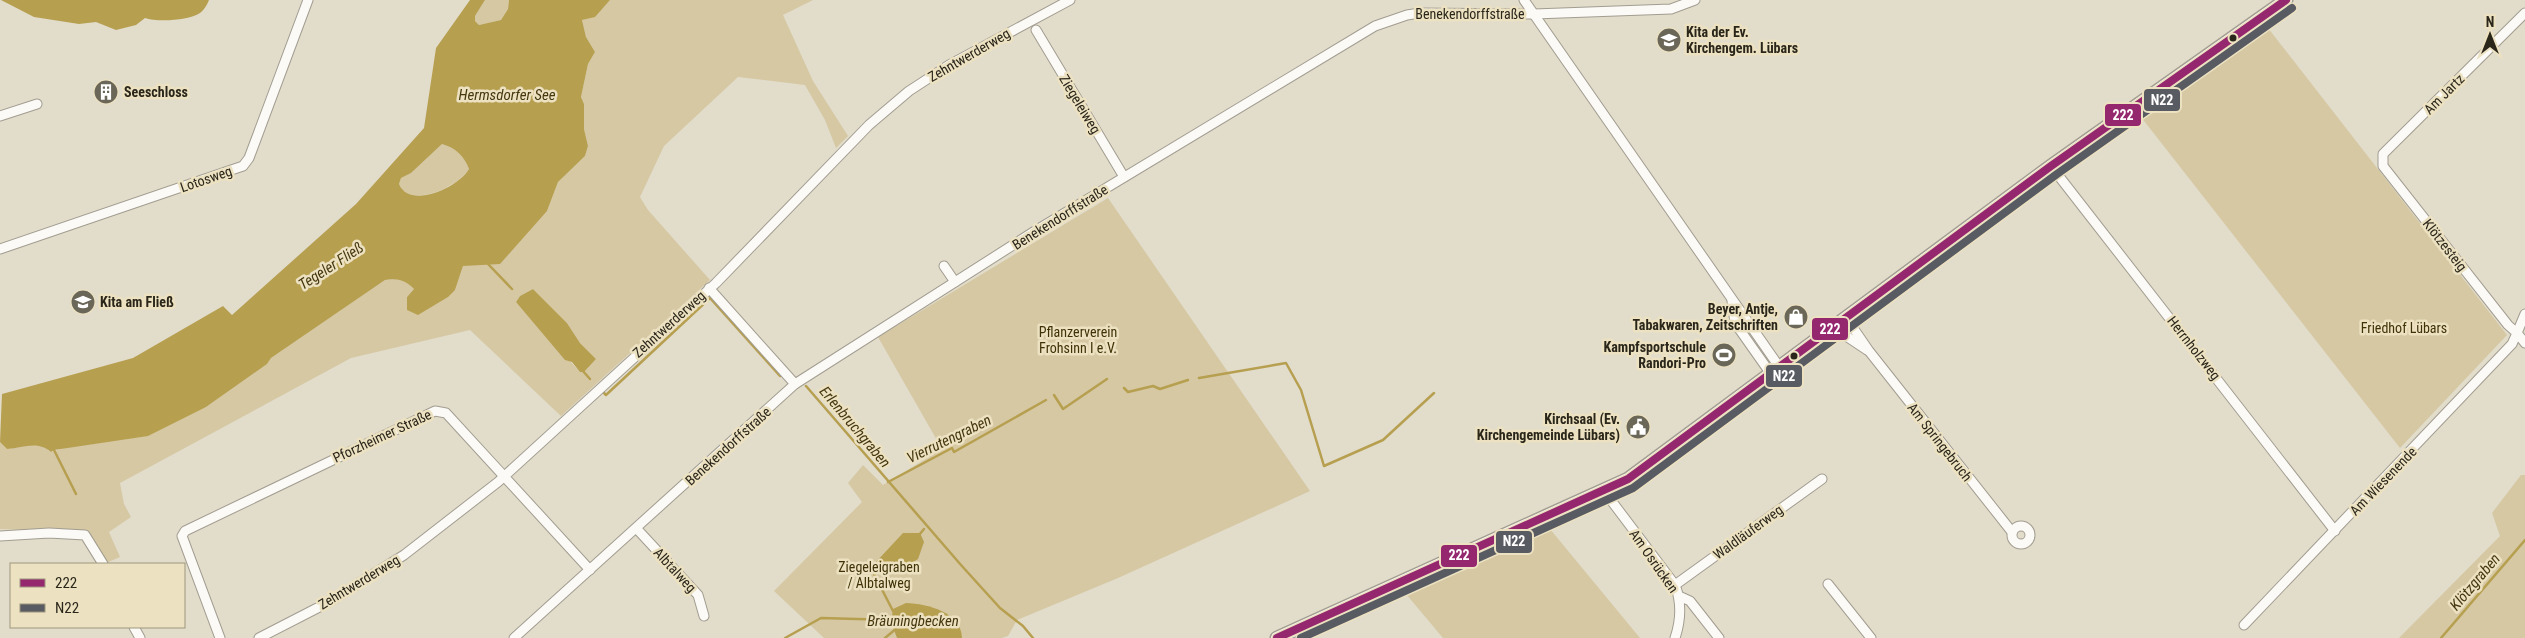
<svg xmlns="http://www.w3.org/2000/svg" width="2525" height="638" font-family="'Roboto Condensed',sans-serif">
  <style>
    .green { fill: #d5c8a3; fill-rule: evenodd }
    .water { fill: #b79f50; fill-rule: evenodd }
    .lines { fill: none; stroke-linecap: round; stroke-linejoin: round }
    .stream { stroke: #b79f50; stroke-width: 2.5 }
    .street-casing { stroke: #a29d90; stroke-width: 11 }
    .secondary-casing { stroke: #a29d90; stroke-width: 15 }
    .street { stroke: #fbfaf7; stroke-width: 9 }
    .secondary { stroke: #fbfaf7; stroke-width: 12 }
    .bus-1-casing { stroke: #ece1c1; stroke-width: 11 }
    .bus-2-casing { stroke: #ece1c1; stroke-width: 11 }
    .bus-1 { stroke: #95276e; stroke-width: 8 }
    .bus-2 { stroke: #595b62; stroke-width: 8 }
    .bus-dot { fill: #2a261a; stroke: #ece1c1; stroke-width: 2 }
    .labels { text-anchor: middle; dominant-baseline: central; stroke-width: 5; stroke-linejoin: round; paint-order: stroke }
    .street-label { font-size: 14px; fill: #2a261a; stroke: #ece1c1 }
    .poi-label { font-size: 14px; font-weight: bold; fill: #2a261a; stroke: #ece1c1; text-anchor: start }
    .park-label { font-size: 14px; fill: #3f3207; stroke: #ece1c1 }
    .water-label { font-size: 15px; font-style: italic; fill: #45380f; stroke: #ece1c1 }
    .line-badge { stroke: #ece1c1; stroke-width: 2 }
    .badge-label { font-size: 14px; text-anchor: middle; font-weight: bold; fill: #fff }
  </style>
  <rect width="100%" height="100%" fill="#e2dccb"/>
  <g class="green">
    <path d="M485 0H509L508 9 501 20 479 25 475 21V16Z"/>
    <path d="M610 0H813L783 15 813 81 848 136 836 148 825 120 805 85 738 77 664 146 640 197 648 210 710 280 561 416 470 330 351 358 120 483 124 504 131 517 109 532 120 557 106 563 91 535 87 532 0 529V442L7 449 38 444 51 452 206 407 267 364 271 358 385 280C398 278 405 280 414 289L407 297 408 310 455 290 463 266 547 211 558 182 585 156 588 146 584 129V104L581 97 588 64 595 52 586 37 582 20 595 16ZM533 289 567 323 580 343 596 359 586 370 580 372 516 302 520 296Z"/>
    <path d="M2268 28 2507 335 2400 448 2141 117Z"/>
    <path d="M442 144C456 148 464 156 469 169 459 186 410 210 399 184L401 178 411 173Z"/>
    <path d="M1108 198 1310 491 1118 578 1017 620 1008 636 1002 638H824L774 591 862 502 848 483 863 465 883 485 942 449 878 337Z"/>
    <path d="M2521 475H2525V638H2399L2500 536 2492 513Z"/>
    <path d="M1550 529 1640 638H1443L1406 594Z"/>
  </g>
  <g class="water">
    <path d="M1 0H209C207 5 204 10 200 13 188 21 157 22 145 18L136 25 116 30 96 22 79 24 34 17Z"/>
    <path d="M470 0H485L475 16V21L479 25 501 20 508 9 509 0H610L595 17 582 20 586 37 595 52 588 64 581 97 584 104V129L588 146 585 156 558 182 547 211 500 264 463 266 455 290 448 297 418 315 407 310V297L414 289C405 280 397 278 385 280L271 358 267 364 206 407 148 436 54 450 51 452C37 440 23 448 7 449L0 442 2 394 133 358 223 306 232 315 356 204 424 128 436 48ZM442 144C456 148 464 156 469 169 459 187 410 210 399 184L401 178 411 173Z"/>
    <path d="M533 289 567 323 580 343 596 359 584 372H580L572 362 565 360 516 302 520 296Z"/>
    <path d="M903 533H920L924 542 918 559 900 571 882 564 875 563Z"/>
    <path d="M906 603C928 604 961 612 962 638H897L891 622 893 609Z"/>
  </g>
  <g class="lines">
    <g class="stream">
      <path d="M488 264 512 289"/>
      <path d="M582 370 590 379"/>
      <path d="M1199 378 1286 363 1301 390 1324 466 1383 440 1434 393"/>
      <path d="M806 386 961 565 1000 608 1023 626 1033 638"/>
      <path d="M1124 388 1128 392 1153 386 1160 389 1188 380"/>
      <path d="M602 391 606 395 710 298 780 376"/>
      <path d="M1054 395 1063 409 1107 379"/>
      <path d="M54 450 76 494"/>
      <path d="M888 482 952 448 954 452 1046 400"/>
      <path d="M919 535 924 529"/>
      <path d="M876 563 874 574 893 611"/>
      <path d="M785 638 821 618 893 620"/>
      <path d="M885 638 897 628"/>
      <path d="M2441 638 2525 540"/>
    </g>
    <defs>
      <g id="street">
        <path d="M1524 0 1780 368"/>
        <path d="M1036 30 1124 177"/>
        <path d="M0 116 37 104"/>
        <path d="M2051 166 2335 531"/>
        <path d="M0 249 243 166 249 158 308 0"/>
        <path d="M944 266 955 282"/>
        <path d="M709 288 795 384"/>
        <path d="M1732 301 1735 323 1771 374"/>
        <path d="M2525 314 2517 333 2525 343"/>
        <path d="M1847 319 1869 351 2012 532"/>
        <path d="M1838 325 1846 336 1867 350"/>
        <path d="M1604 491 1675 585C1682 603 1681 620 1675 638"/>
        <circle cx="2021" cy="535" r="9"/>
        <path d="M637 529 698 595 704 616"/>
        <path d="M0 536 49 533 85 535 103 564"/>
        <path d="M1828 584 1871 638"/>
        <path d="M1675 585 1822 479"/>
        <path d="M1679 596 1690 601 1719 638"/>
        <path d="M2244 625 2512 344 2517 333 2508 325 2383 166V154L2525 13"/>
        <path d="M134 627 140 638"/>
        <path d="M220 638 182 536 185 531 435 411 446 413 590 570"/>
        <path d="M259 638 329 602 404 555 498 482 716 283 869 125 909 91 949 65 1070 0"/>
        <path d="M514 638 795 384 1035 231 1375 26 1407 15 1420 13 1534 14 1671 9 1695 0"/>
      </g>
      <path id="secondary" d="M1277 638 1628 479 2051 166 2286 0"/>
    </defs>
    <use href="#street" class="street-casing"/>
    <use href="#secondary" class="secondary-casing"/>
    <use href="#street" class="street"/>
    <use href="#secondary" class="secondary"/>
    <defs>
      <path id="bus-1" d="M1277 638 1628 479 2051 166 2286 0"/>
      <path id="bus-2" d="M1301 638 1633 488 2057 174 2292 8"/>
    </defs>
    <use href="#bus-1" class="bus-1-casing"/>
    <use href="#bus-2" class="bus-2-casing"/>
    <use href="#bus-1" class="bus-1"/>
    <use href="#bus-2" class="bus-2"/>
  </g>
  <defs>
    <symbol id="school-disc" viewBox="-11 -11 22 22"><circle r="9.5" fill="#6a6658" stroke="#ece1c1"/><path d="M0-5L7-2L0 1L-7-2ZM-4 1L0 2.5L4 1V4Q0 6-4 4Z" fill="#fff"/></symbol>
    <symbol id="building-disc" viewBox="-11 -11 22 22"><circle r="9.5" fill="#6a6658" stroke="#ece1c1"/><path d="M-4-6H4V6H1V3H-1V6H-4ZM-2.5-4.3h1.7v1.8h-1.7ZM.8-4.3h1.7v1.8H.8ZM-2.5-1h1.7V.8h-1.7ZM.8-1h1.7V.8H.8Z" fill="#fff"/></symbol>
    <symbol id="shop-disc" viewBox="-11 -11 22 22"><circle r="9.5" fill="#6a6658" stroke="#ece1c1"/><path d="M-5-2.5h2.3a2.7 3.5 0 0 1 5.4 0H5L5.5 6h-11ZM-1.5-2.5h3a1.5 2.3 0 0 0-3 0Z" fill="#fff"/></symbol>
    <symbol id="stadium-disc" viewBox="-11 -11 22 22"><circle r="9.5" fill="#6a6658" stroke="#ece1c1"/><path d="M0-5a6.5 5 0 1 0 0 10a6.5 5 0 1 0 0-10ZM-3.5-1.8h7v3.6h-7Z" fill="#fff"/></symbol>
    <symbol id="civic-disc" viewBox="-11 -11 22 22"><circle r="9.5" fill="#6a6658" stroke="#ece1c1"/><path d="M-.6-6.5H3V-4.5H.6V-3L4-1V1h2V6H-6V1h2V-1L-.6-3ZM-1.2 2.5V6h2.4V2.5Z" fill="#fff"/></symbol>
  </defs>
  <g fill-rule="evenodd">
    <use href="#school-disc" x="1655" y="26" width="28" height="28"/>
    <use href="#building-disc" x="92" y="78" width="28" height="28"/>
    <use href="#school-disc" x="69" y="288" width="28" height="28"/>
    <use href="#shop-disc" x="1782" y="303" width="28" height="28"/>
    <use href="#stadium-disc" x="1710" y="341" width="28" height="28"/>
    <use href="#civic-disc" x="1624" y="413" width="28" height="28"/>
  </g>
  <g class="bus-dot">
    <circle cx="2233" cy="38" r="4.5"/>
    <circle cx="1794" cy="356" r="4.5"/>
  </g>
  <g class="labels">
    <g class="street-label">
      <text x="1470" y="14">Benekendorffstraße</text>
      <text transform="translate(969 55) rotate(-30)">Zehntwerderweg</text>
      <text transform="translate(2444 94) rotate(-45)">Am Jartz</text>
      <text transform="translate(1080 104) rotate(59)">Ziegeleiweg</text>
      <text transform="translate(206 179) rotate(-19)">Lotosweg</text>
      <text transform="translate(1060 217) rotate(-32)">Benekendorffstraße</text>
      <text transform="translate(2445 245) rotate(52)">Klötzesteig</text>
      <text transform="translate(669 324) rotate(-42)">Zehntwerderweg</text>
      <text transform="translate(2194 348) rotate(52)">Herrnholzweg</text>
      <text transform="translate(382 436) rotate(-25)">Pforzheimer Straße</text>
      <text transform="translate(1940 442) rotate(52)">Am Springebruch</text>
      <text transform="translate(728 446) rotate(-42)">Benekendorffstraße</text>
      <text transform="translate(2383 481) rotate(-46)">Am Wiesenende</text>
      <text transform="translate(1748 532) rotate(-36)">Waldläuferweg</text>
      <text transform="translate(1654 561) rotate(55)">Am Osrücken</text>
      <text transform="translate(675 570) rotate(47)">Albtalweg</text>
      <text transform="translate(359 582) rotate(-31)">Zehntwerderweg</text>
    </g>
    <g class="poi-label">
      <text x="1686" y="32">Kita der Ev.<tspan x="1686" dy="16">Kirchengem. Lübars</tspan></text>
      <text x="124" y="92">Seeschloss</text>
      <text x="100" y="302">Kita am Fließ</text>
      <text x="1778" y="309" text-anchor="end">Beyer, Antje,<tspan x="1778" dy="16">Tabakwaren, Zeitschriften</tspan></text>
      <text x="1706" y="347" text-anchor="end">Kampfsportschule<tspan x="1706" dy="16">Randori-Pro</tspan></text>
      <text x="1620" y="419" text-anchor="end">Kirchsaal (Ev.<tspan x="1620" dy="16">Kirchengemeinde Lübars)</tspan></text>
    </g>
    <g class="park-label">
      <text x="2404" y="328">Friedhof Lübars</text>
      <text x="1078" y="332">Pflanzerverein<tspan x="1078" dy="16">Frohsinn I e.V.</tspan></text>
      <text x="879" y="567">Ziegeleigraben<tspan x="879" dy="16">/ Albtalweg</tspan></text>
    </g>
    <g class="water-label">
      <text x="507" y="95">Hermsdorfer See</text>
      <text transform="translate(331 266) rotate(-33)">Tegeler Fließ</text>
      <text transform="translate(855 427) rotate(50)">Erlenbruchgraben</text>
      <text transform="translate(949 439) rotate(-26)">Vierrutengraben</text>
      <text transform="translate(2475 582) rotate(-50)">Klötzgraben</text>
      <text x="913" y="621">Bräuningbecken</text>
    </g>
  </g>
  <g class="line-badge">
    <rect x="2143" y="88" width="38" height="24" rx="5" fill="#595b62"/>
    <rect x="2104" y="103" width="38" height="24" rx="5" fill="#95276e"/>
    <rect x="1811" y="317" width="38" height="24" rx="5" fill="#95276e"/>
    <rect x="1765" y="364" width="38" height="24" rx="5" fill="#595b62"/>
    <rect x="1495" y="530" width="38" height="24" rx="5" fill="#595b62"/>
    <rect x="1440" y="544" width="38" height="24" rx="5" fill="#95276e"/>
  </g>
  <g class="badge-label">
    <text x="2162" y="105">N22</text>
    <text x="2123" y="120">222</text>
    <text x="1830" y="334">222</text>
    <text x="1784" y="381">N22</text>
    <text x="1514" y="546">N22</text>
    <text x="1459" y="560">222</text>
  </g>
  <rect x="10" y="563" width="175" height="65" fill="#ece1c1" stroke="#9e967e"/>
  <rect x="20" y="579" width="25" height="8" fill="#95276e" stroke="#9e967e"/>
  <text x="55" y="588" font-size="15" fill="#2a261a">222</text>
  <rect x="20" y="604" width="25" height="8" fill="#595b62" stroke="#9e967e"/>
  <text x="55" y="613" font-size="15" fill="#2a261a">N22</text>
  <g transform="translate(2490 35)" stroke="#ece1c1" stroke-width="4" paint-order="stroke">
  <path d="M0-4L9 19L0 12L-9 19Z" fill="#2a261a"/>
  <text y="-8" font-size="14" font-weight="bold" text-anchor="middle" fill="#2a261a">N</text>
  </g>
</svg>
